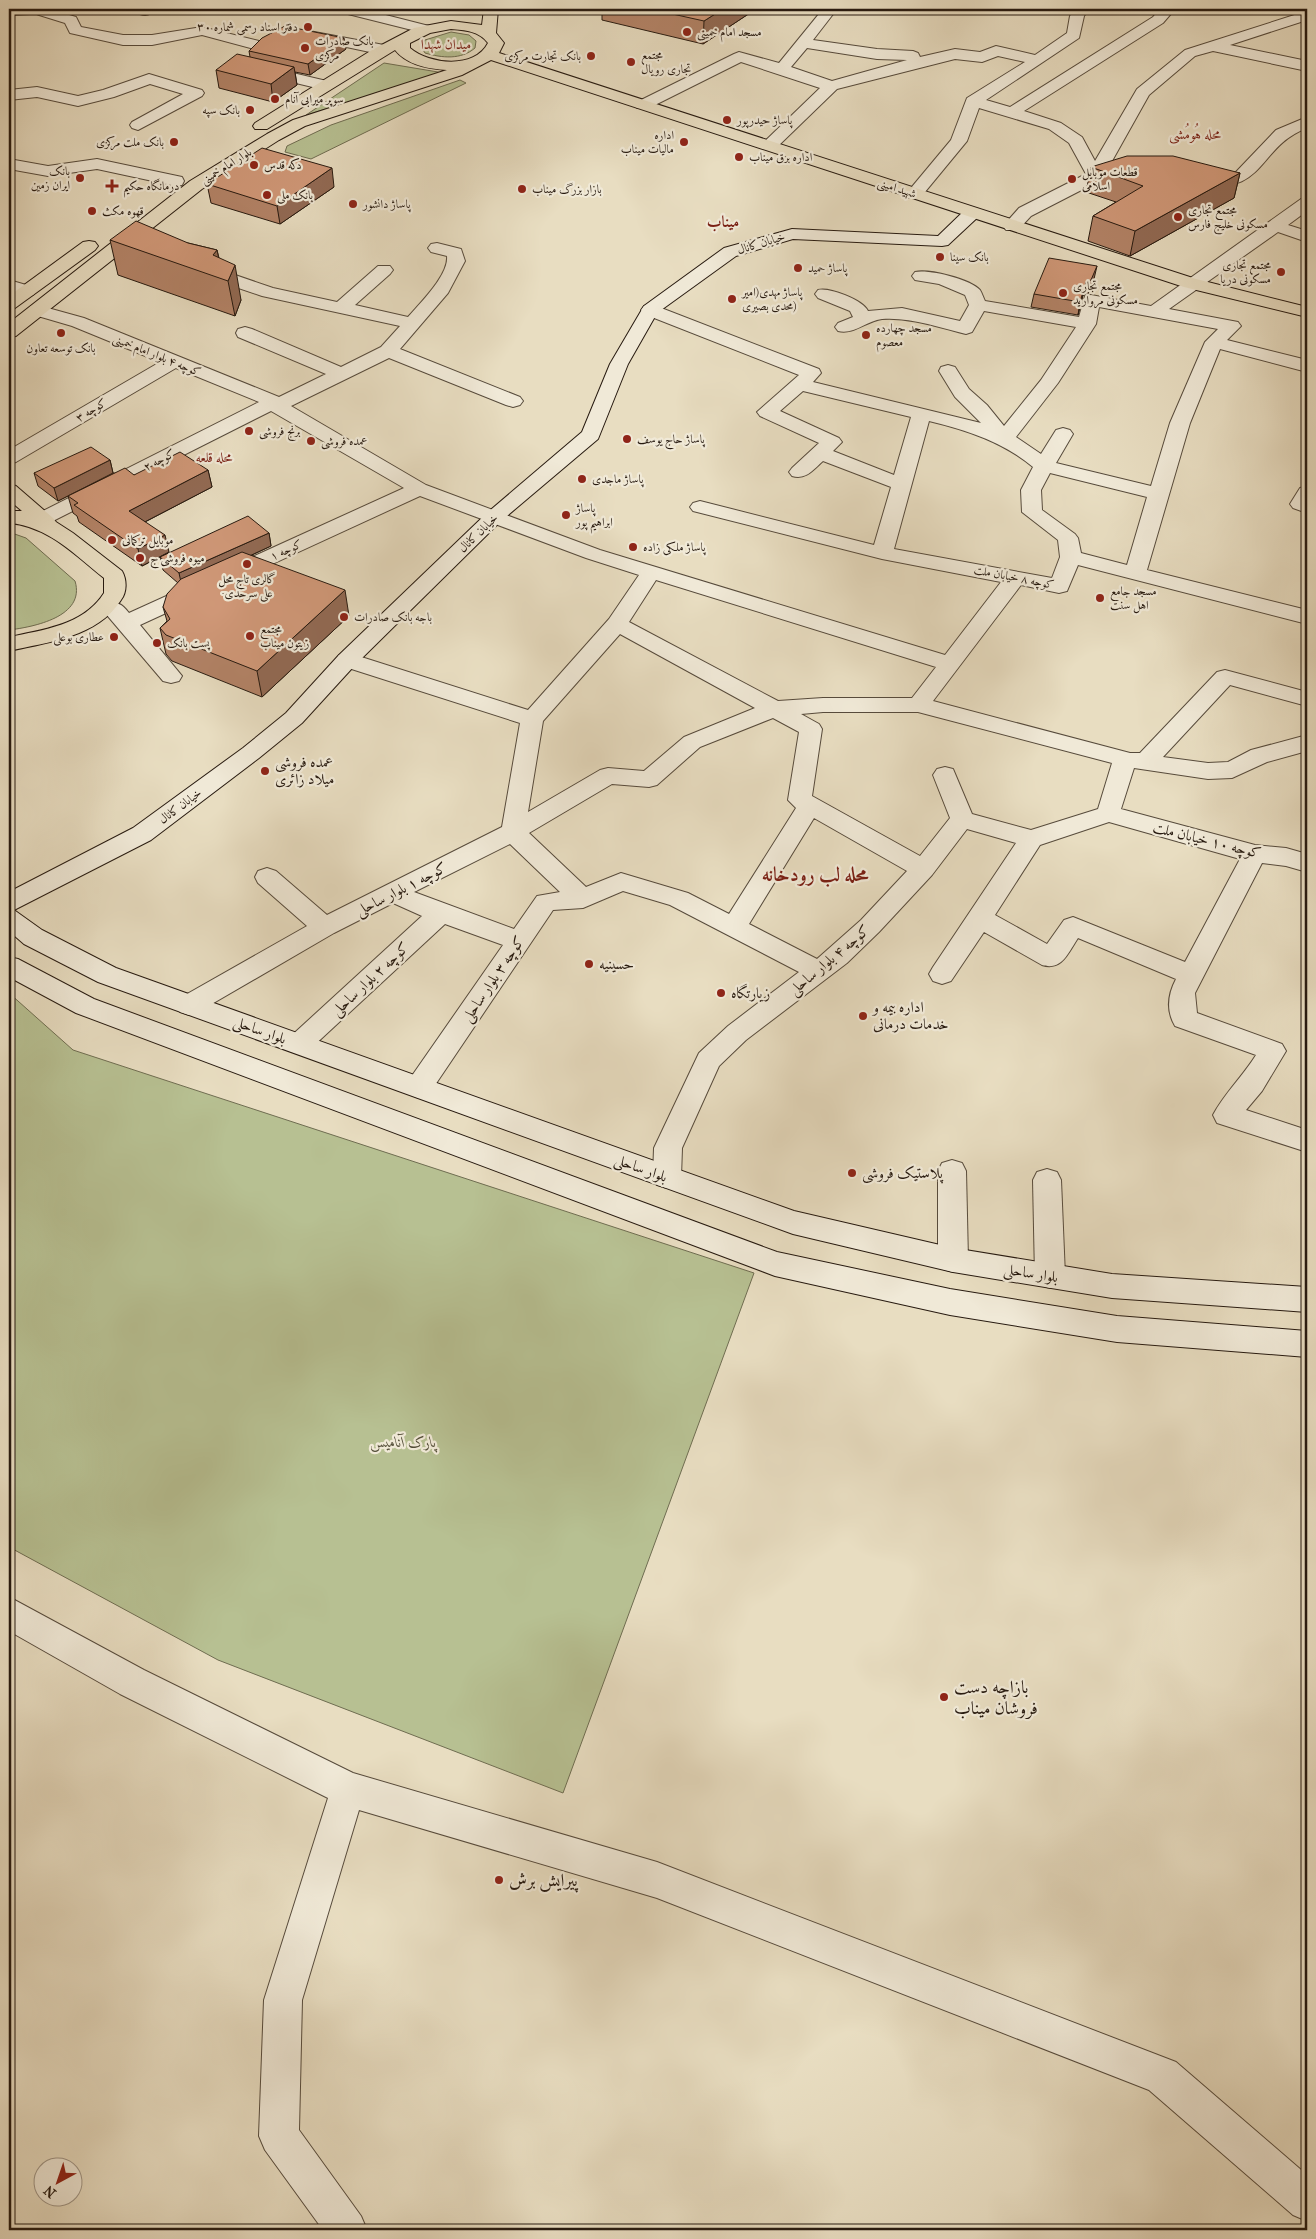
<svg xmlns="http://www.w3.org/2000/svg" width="1316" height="2239" font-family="'IM FELL French Canon',Amiri,serif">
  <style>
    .green { fill: #b7c092; stroke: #6f6d51 }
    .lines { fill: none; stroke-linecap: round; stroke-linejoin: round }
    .street-casing { stroke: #574b3c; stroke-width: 2 }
    .secondary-casing { stroke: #271a10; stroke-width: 2 }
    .primary-casing { stroke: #271a10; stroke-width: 2 }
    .street { fill: #f0e9d7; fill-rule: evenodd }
    .secondary { fill: #f0e9d7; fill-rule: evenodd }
    .primary { fill: #e8ddc1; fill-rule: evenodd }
    .wall { fill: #b38367; stroke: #271a10 }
    .shaded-wall { fill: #926a54; stroke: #271a10 }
    .building { fill: #d09878; stroke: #271a10 }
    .poi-dot { fill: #8f2418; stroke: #f0e9d7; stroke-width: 2 }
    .labels { text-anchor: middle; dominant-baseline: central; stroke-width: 4.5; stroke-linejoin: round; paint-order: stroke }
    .far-poi-label { font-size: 12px; fill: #271a10; stroke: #f0e9d7; text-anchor: start }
    .far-street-label { font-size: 12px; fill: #271a10; stroke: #f0e9d7 }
    .far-neighbourhood-label { font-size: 14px; fill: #7a1f14; stroke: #f0e9d7 }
    .poi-label { font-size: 15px; fill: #271a10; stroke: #f0e9d7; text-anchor: start }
    .street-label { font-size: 15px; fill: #271a10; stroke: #f0e9d7 }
    .park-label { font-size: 15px; font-style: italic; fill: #524c37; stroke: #f0e9d7 }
    .far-district-label { font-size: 16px; font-weight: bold; fill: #7a1f14; stroke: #f0e9d7 }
    .near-poi-label { font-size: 18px; fill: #271a10; stroke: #f0e9d7; text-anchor: start }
    .district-label { font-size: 20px; font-weight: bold; fill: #7a1f14; stroke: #f0e9d7 }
  </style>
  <rect width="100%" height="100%" fill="#e8ddc1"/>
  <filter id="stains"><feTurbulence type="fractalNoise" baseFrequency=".004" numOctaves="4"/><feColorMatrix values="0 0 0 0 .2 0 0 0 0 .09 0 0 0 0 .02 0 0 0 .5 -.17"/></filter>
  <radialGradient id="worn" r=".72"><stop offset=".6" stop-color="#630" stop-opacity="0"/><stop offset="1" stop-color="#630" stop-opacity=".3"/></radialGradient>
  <g class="green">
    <path d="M451 32 469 35 476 41 475 48C461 60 442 58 425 53L421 47 425 40Z"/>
    <path d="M384 63 444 73 306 115Z"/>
    <path d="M460 80 466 83 311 159 285 152 287 146 331 125Z"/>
    <path d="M9 532 26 538 75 581C86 617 33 627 9 630Z"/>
    <path d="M9 993 73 1050 754 1273 563 1793 218 1660 9 1547Z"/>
  </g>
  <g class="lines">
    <defs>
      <g id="street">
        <path d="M9 9H49L76 17 81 27 123 35H152L202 27 263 42 266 45 263 48 258 50 202 35 152 45H123L70 33 65 23 36 14 9 15Z"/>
        <path d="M139 9H155C151 15 146 16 140 14L138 11Z"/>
        <path d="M338 9H362L429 26 431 29 429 32 424 33 340 12Z"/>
        <path d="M823 9H837L813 40 877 49 913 51 918 53 920 57 955 49 980 52 996 46 1035 55 1067 33 1070 16 1075 9H1089L1084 16 1079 38 986 100 1010 107 1153 17 1160 9H1175L1163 23 1024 111 1061 123 1082 137 1095 161 1137 89 1185 50 1307 11V20L1230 45 1307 61V71L1213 51 1195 56 1149 95 1107 170H1119L1121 174 1119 178 1099 181 1031 216 1018 230H1006L1003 226 1019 208 1086 174 1069 143 1049 129 979 108 967 141 920 198H908L906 194 951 140 967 98 1025 62 998 56 982 62 955 59 837 89 775 149H763L761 146 763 143 820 88 741 62 649 108H637L635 105 637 102 734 54 739 52 779 63ZM807 48 877 59 907 60 832 81 791 67Z"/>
        <path d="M309 31 384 45 389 47 392 50 389 53 384 55 304 38 302 35 304 32Z"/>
        <path d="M259 65 331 82 333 85 331 88 325 90 254 73 251 70 254 67Z"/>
        <path d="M149 74 202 90 204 93 202 96 138 130 132 128 130 125 132 122 183 94 150 84 114 97 78 106 37 97 9 100V90L37 87 78 96 103 90Z"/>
        <path d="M1307 117V128C1256 147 1266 199 1196 182L1194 178 1196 174 1202 173 1219 176 1235 173 1276 130Z"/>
        <path d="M9 159 48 166 97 159 182 177 184 181 182 185 176 186 97 169 48 176 9 169Z"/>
        <path d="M1307 198V211L1288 225 1307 231V242L1278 232 1169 309 1238 322 1241 326 1227 340 1307 360V372L1220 349 1190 423 1147 570 1307 610V624L1078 565 1067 591 1059 593 1021 585 933 701 1130 753H1140L1217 672 1225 670 1307 692V706L1230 685 1163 757 1208 763 1228 762 1251 750 1307 735V751L1267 762 1232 778 1208 779 1134 768 1121 809 1255 845 1286 848 1307 854V872L1286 866 1262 863 1195 993 1197 1013 1282 1044 1286 1051 1262 1091 1246 1110 1307 1130V1152L1217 1123 1213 1115C1224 1094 1243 1076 1256 1055L1175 1026C1166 1011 1168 994 1176 979L1078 938C1068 953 1062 971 1042 965L984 932 951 981 942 984 933 981 929 974 933 967 1016 843 967 829 932 875 879 932 847 963 746 1040 719 1066 682 1148 681 1177 677 1185 667 1188 657 1185 653 1177 654 1148 699 1053 728 1026 799 972 670 905 623 891 583 908 553 910 429 1094 419 1098 409 1094 405 1087 409 1080 503 945 445 924 308 1051 299 1054 290 1051 286 1044 290 1037 422 916 393 903 334 933 198 1012 189 1015 180 1012 176 1005 180 998 307 926 258 883 255 877 258 871 267 868 276 871 327 915 502 827 520 723 339 665 336 660 339 655 347 653 355 655 528 710 609 619 639 575 586 558 420 496 140 625 182 676 179 681 171 683 163 681 106 614 103 609 106 604C118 601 122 604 129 613L404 488 271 411 49 523 42 525 35 523 32 519 35 515 259 402 176 368 16 462 9 464V450L160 362 72 326 31 314 28 310 31 306 37 305 84 318 279 397 326 374 238 337 236 333 238 329 245 327 252 329 341 367 381 347 400 326 262 296 197 274 194 270 197 266H209L273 288 337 302 378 266H390L393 270 390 274 355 305 408 317C420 303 449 275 447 256L431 252 428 248 431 244 437 243 461 249 465 261 448 293 400 349 520 397 523 401 520 405 513 407 506 405 389 358 291 406 426 485 600 550 945 655 1001 582 882 559 693 511 690 507 693 503 700 501 874 545 891 487 823 461C813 470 806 480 792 476L789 472 792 468 819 443 760 416 757 412 799 375 644 314 641 310 644 306 650 305 656 306 819 369 821 373 813 382 981 423 955 397 939 371 941 367 948 365 955 367 969 389 987 405 1004 426 1041 380 1076 327 984 311 972 332 966 334C938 327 910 317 882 319 866 321 854 335 838 331L835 327 838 323 853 317 850 311 818 298 815 294 818 290C829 287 863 300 868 311L902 308 960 321 969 305 965 295 939 284 915 280 912 276 915 272C929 269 970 279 980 290 982 293 983 297 985 301L1079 317 1085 296 1091 295 1151 306 1301 199ZM1099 307 1218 329 1205 342 1170 423 1151 486 1056 463 1073 434 1070 430 1063 428 1056 430 1041 454 1016 437 1058 383 1096 324ZM803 391 911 417 894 475 833 451 842 442 839 438 780 411ZM929 421C967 430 1003 442 1033 467L1021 490 1022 512 1058 540 1060 557 1052 578 894 549ZM1050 473 1147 497 1127 565 1081 553 1078 538 1075 534 1042 510 1041 490ZM656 580 936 667 912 698H823L778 701 629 622ZM620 634 755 708 684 737 644 771 608 768 600 770 528 812 543 721ZM823 712H918L1112 763 1098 809 1031 830 972 814 953 769 945 767 937 769 933 775 950 818 920 856 812 796 822 729 819 724 801 714ZM773 718 799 732 788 800 796 808 729 914 688 893 621 873 586 887 529 833 612 784 649 787 657 785 700 747ZM814 818 907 871 861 920 817 959 749 924ZM1109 822 1240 859 1185 962 1073 917 1064 920 1047 944 995 915 1040 845ZM510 844 560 892 537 896 514 929 414 892Z"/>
        <path d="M9 280 33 287 36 291 33 295 27 296 9 291Z"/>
        <path d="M1307 486V513L1293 508 1290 504 1300 488Z"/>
        <path d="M952 1160 962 1163 966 1171 968 1260 963 1269 953 1272 943 1269 938 1260V1171L942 1163Z"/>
        <path d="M1047 1169 1057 1172 1061 1180 1065 1276 1060 1285 1050 1288 1040 1285 1035 1276 1033 1180 1037 1172Z"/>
        <path d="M9 1597 144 1670 353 1773 657 1862 1176 2062 1307 2175V2221L1293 2215 1149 2090 657 1898 359 1810 302 2000 299 2130 361 2216 367 2230H323L265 2150 259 2136 264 2000 328 1798 120 1694 9 1631Z"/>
      </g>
      <g id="secondary">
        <path d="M972 208 978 209 981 213 978 217 948 245 942 246 793 239 736 256 657 313 628 364 598 439 501 521 355 665 302 723 259 758 151 840 14 910 42 930 116 968 794 1211 953 1248 1112 1274 1307 1287V1312L1112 1298 953 1272 793 1234 98 982 24 944 9 931V892L133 828 243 748 286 713 339 655 487 513 582 432 610 364 644 306 724 248 792 229 938 236 966 209Z"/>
        <path d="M9 957 18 959 94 999 777 1252 950 1289 1117 1316 1307 1331V1357L1117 1342 950 1315 775 1276 76 1013 9 977Z"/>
      </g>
      <g id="primary">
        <path d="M484 9H498L496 33 504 43 499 53 1196 279 1307 307V317L1184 287 491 60 462 75 305 126 279 140 202 189 16 336 9 337V323L190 181 267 134 293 120 447 70C428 69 407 65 395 50L267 129H255L253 126 255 123 372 50 414 28 451 21 482 25ZM451 29C465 30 479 31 488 43 475 69 430 65 410 48V43L430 33Z"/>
        <path d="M89 241 95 242 98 246 95 250 15 308 9 309V296L83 242Z"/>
        <path d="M9 484 16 486 53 518 56 522 73 533 122 571C127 580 127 592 121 600 98 637 48 642 9 651V637C43 630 84 625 104 593V578C75 555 48 526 9 523V511H22L9 500Z"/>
      </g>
    </defs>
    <use href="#street" class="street-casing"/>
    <use href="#secondary" class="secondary-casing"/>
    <use href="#primary" class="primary-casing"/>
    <use href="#street" class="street"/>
    <use href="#secondary" class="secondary"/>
    <use href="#primary" class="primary"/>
  </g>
  <g class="wall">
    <path d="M602 9H756L703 44 602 20Z"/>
    <path d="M346 49 310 75 295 72 297 85 273 102 219 88 216 70 250 57 249 51Z"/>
    <path d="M1091 167 1240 173 1234 198 1130 256 1088 241 1093 216 1116 202 1086 192Z"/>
    <path d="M207 184 334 187 280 224 211 203Z"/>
    <path d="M110 240 188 243 217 250 219 258 241 300 235 316 118 275Z"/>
    <path d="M1094 279 1088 294 1083 295 1078 315 1031 307 1034 294Z"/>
    <path d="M110 460 113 473 134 475 208 470 212 487 145 522 169 552 163 555 269 533 271 546 252 555 349 616 262 697 172 661 166 654 160 628 167 621 163 607 178 583 163 570 160 557 142 566 79 522 77 516 73 513 68 496 58 501 38 486 34 473Z"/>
  </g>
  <g class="shaded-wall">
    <path d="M723 9H756L703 44 704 21Z"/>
    <path d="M344 38 346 49 310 75 308 64Z"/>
    <path d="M294 67 297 85 273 102 271 84Z"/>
    <path d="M332 168 334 187 280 224 277 206Z"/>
    <path d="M1240 173 1234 198 1130 256 1135 231Z"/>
    <path d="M217 250 223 279 213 255Z"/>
    <path d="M235 265 241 300 235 316 228 281Z"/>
    <path d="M1097 266 1094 279 1088 294 1083 295 1078 315 1080 302 1086 282Z"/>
    <path d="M110 460 113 473 58 501 54 488Z"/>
    <path d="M208 470 212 487 133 528 129 511Z"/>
    <path d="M269 533 271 546 182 587 179 573Z"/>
    <path d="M165 535 169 552 142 566 138 549Z"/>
    <path d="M345 590 349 616 262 697 257 671Z"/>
  </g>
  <g class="building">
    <path d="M650 9H723L704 21Z"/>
    <path d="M285 26 344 38 308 64 249 51 262 38Z"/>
    <path d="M237 54 294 67 271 84 216 70Z"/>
    <path d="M262 148 332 168 277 206 207 184Z"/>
    <path d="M1127 156H1173L1240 173 1135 231 1093 216 1143 186 1091 167Z"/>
    <path d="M136 221 188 243 217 250 213 255 235 265 228 281 110 240Z"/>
    <path d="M1049 258 1097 266 1091 280 1086 282 1080 302 1034 294Z"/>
    <path d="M91 447 110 460 54 488 34 473Z"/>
    <path d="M180 452 208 470 129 511 165 535 138 549 74 505 78 503 68 496 125 468 134 475Z"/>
    <path d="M248 516 269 533 179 573 160 557Z"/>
    <path d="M242 552 345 590 257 671 166 635 160 628 170 619 163 607 167 594 181 579Z"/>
  </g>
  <g class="poi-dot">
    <circle cx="308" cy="27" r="5"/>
    <circle cx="687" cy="32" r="5"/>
    <circle cx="305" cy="48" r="5"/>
    <circle cx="591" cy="56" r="5"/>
    <circle cx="631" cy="62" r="5"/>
    <circle cx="275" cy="99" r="5"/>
    <circle cx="250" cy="110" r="5"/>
    <circle cx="727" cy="120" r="5"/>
    <circle cx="174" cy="142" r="5"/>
    <circle cx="684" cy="142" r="5"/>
    <circle cx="739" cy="157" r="5"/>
    <circle cx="254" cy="165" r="5"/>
    <circle cx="80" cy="178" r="5"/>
    <circle cx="1072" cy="179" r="5"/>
    <path d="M109.5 178.5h5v5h5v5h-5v5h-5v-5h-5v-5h5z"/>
    <circle cx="522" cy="189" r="5"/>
    <circle cx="267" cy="195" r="5"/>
    <circle cx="353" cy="204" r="5"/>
    <circle cx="92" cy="211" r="5"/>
    <circle cx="1178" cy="217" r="5"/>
    <circle cx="940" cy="257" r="5"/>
    <circle cx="798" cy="268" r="5"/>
    <circle cx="1281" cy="272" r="5"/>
    <circle cx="1063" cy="293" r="5"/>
    <circle cx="732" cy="299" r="5"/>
    <circle cx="61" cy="333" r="5"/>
    <circle cx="866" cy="335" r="5"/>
    <circle cx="249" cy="431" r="5"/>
    <circle cx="627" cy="439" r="5"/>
    <circle cx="311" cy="441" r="5"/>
    <circle cx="582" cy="479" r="5"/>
    <circle cx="566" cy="515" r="5"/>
    <circle cx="112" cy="540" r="5"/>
    <circle cx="633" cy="547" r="5"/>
    <circle cx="140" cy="558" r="5"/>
    <circle cx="247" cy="564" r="5"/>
    <circle cx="1100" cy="598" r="5"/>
    <circle cx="344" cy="617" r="5"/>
    <circle cx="250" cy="636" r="5"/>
    <circle cx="114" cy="637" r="5"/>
    <circle cx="157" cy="643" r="5"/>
    <circle cx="265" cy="771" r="5"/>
    <circle cx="589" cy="964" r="5"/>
    <circle cx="721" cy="993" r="5"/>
    <circle cx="863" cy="1016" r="5"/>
    <circle cx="852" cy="1173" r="5"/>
    <circle cx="944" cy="1697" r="5"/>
    <circle cx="499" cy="1880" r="5"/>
  </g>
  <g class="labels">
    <g class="far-poi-label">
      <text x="298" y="27" text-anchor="end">دفتر اسناد رسمی شماره ۳۰</text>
      <text x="697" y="32">مسجد امام خمینی</text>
      <text x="315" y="41">بانک صادرات<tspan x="315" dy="14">مرکزی</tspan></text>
      <text x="641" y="55">مجتمع<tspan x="641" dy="14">تجاری رویال</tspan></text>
      <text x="581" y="56" text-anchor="end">بانک تجارت مرکزی</text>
      <text x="285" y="99">سوپر میرابی آنام</text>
      <text x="240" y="110" text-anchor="end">بانک سپه</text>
      <text x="737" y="120">پاساژ حیدرپور</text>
      <text x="674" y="135" text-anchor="end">اداره<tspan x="674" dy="14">مالیات میناب</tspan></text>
      <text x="164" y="142" text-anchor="end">بانک ملت مرکزی</text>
      <text x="749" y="157">اداره برق میناب</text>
      <text x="264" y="165">دکه قدس</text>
      <text x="70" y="171" text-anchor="end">بانک<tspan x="70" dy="14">ایران زمین</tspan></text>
      <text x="1082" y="172">قطعات موبایل<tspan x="1082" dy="14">اسلامی</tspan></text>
      <text x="123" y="186">درمانگاه حکیم</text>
      <text x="532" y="189">بازار بزرگ میناب</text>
      <text x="277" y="195">بانک ملی</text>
      <text x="363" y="204">پاساژ دانشور</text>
      <text x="1188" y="210">مجتمع تجاری<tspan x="1188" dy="14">مسکونی خلیج فارس</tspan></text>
      <text x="102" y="211">قهوه مکث</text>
      <text x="950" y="257">بانک سینا</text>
      <text x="1271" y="265" text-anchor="end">مجتمع تجاری<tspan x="1271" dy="14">مسکونی دریا</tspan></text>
      <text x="808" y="268">پاساژ حمید</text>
      <text x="1073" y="286">مجتمع تجاری<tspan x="1073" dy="14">مسکونی مروارید</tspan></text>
      <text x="742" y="292">پاساژ مهدی(امیر<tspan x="742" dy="14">محدی بصیری)</tspan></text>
      <text x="876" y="328">مسجد چهارده<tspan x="876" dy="14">معصوم</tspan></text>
      <text x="61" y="348" text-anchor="middle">بانک توسعه تعاون</text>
      <text x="259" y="431">برنج فروشی</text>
      <text x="637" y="439">پاساژ حاج یوسف</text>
      <text x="321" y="441">عمده فروشی</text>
      <text x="592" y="479">پاساژ ماجدی</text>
      <text x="576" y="508">پاساژ<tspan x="576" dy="14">ابراهیم پور</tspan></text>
      <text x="122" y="540">موبایل ترکمانی</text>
      <text x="643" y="547">پاساژ ملکی زاده</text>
      <text x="150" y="558">میوه فروشی ج</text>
      <text x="247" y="579" text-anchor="middle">گالری تاج محل<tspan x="247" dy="14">-علی سرحدی</tspan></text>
      <text x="1110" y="591">مسجد جامع<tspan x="1110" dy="14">اهل سنت</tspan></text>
      <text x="354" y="617">باجه بانک صادرات</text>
      <text x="260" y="629">مجتمع<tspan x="260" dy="14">زیتون میناب</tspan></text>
      <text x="104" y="637" text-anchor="end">عطاری بوعلی</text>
      <text x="167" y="643">پست بانک</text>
    </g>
    <g class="far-street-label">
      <text transform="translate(226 166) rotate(-32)">بلوار امام خمینی</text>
      <text transform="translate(897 188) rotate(18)">شهید امینی</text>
      <text transform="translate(761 243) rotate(-17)">خیابان کانال</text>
      <text transform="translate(157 355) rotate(22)">کوچه ۴ بلوار امام خمینی</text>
      <text transform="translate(91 410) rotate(-31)">کوچه ۳</text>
      <text transform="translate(159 460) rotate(-27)">کوچه ۲</text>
      <text transform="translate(478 533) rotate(-44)">خیابان کانال</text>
      <text transform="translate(286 550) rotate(-24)">کوچه ۱</text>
      <text transform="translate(1014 577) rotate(11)">کوچه ۸ خیابان ملت</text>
      <text transform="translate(180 806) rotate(-37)">خیابان کانال</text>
    </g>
    <g class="far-neighbourhood-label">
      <text x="446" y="44">میدان شهدا</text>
      <text x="1195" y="134">محله هُومُشی</text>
      <text x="214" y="457">محله قلعه</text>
    </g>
    <g class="poi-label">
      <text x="275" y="762">عمده فروشی<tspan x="275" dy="17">میلاد زائری</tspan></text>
      <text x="599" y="964">حسینیه</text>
      <text x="731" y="993">زیارتگاه</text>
      <text x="873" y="1007">اداره بیمه و<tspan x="873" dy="17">خدمات درمانی</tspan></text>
      <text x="862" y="1173">پلاستیک فروشی</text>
    </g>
    <g class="street-label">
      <text transform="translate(1207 840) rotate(14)">کوچه ۱۰ خیابان ملت</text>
      <text transform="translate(401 889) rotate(-27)">کوچه ۱ بلوار ساحلی</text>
      <text transform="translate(829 960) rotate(-40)">کوچه ۴ بلوار ساحلی</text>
      <text transform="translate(370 979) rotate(-43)">کوچه ۲ بلوار ساحلی</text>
      <text transform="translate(493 979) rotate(-56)">کوچه ۳ بلوار ساحلی</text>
      <text transform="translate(260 1030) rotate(20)">بلوار ساحلی</text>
      <text transform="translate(641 1168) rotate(20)">بلوار ساحلی</text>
      <text transform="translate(1031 1273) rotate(9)">بلوار ساحلی</text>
    </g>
    <g class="park-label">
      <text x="403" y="1442">پارک آنامیس</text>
    </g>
    <g class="far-district-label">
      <text x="723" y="221">میناب</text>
    </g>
    <g class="near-poi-label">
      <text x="954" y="1687">بازاچه دست<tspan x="954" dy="21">فروشان میناب</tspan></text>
      <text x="509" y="1880">پیرایش برش</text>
    </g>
    <g class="district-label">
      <text x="815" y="874">محله لب رودخانه</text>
    </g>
  </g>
  <rect width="1316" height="2239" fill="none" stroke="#e8ddc1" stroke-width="30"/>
  <rect x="10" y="10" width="1296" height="2219" fill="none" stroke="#271a10" stroke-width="2.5"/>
  <rect x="15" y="15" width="1286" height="2209" fill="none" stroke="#271a10"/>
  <g transform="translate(58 2182) rotate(220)"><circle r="24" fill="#f0e9d7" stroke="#a09687"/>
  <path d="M0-4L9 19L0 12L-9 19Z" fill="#8f2418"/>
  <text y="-8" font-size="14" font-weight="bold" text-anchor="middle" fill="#271a10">N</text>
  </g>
  <rect width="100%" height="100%" filter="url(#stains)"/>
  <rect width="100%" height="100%" fill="url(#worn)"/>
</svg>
